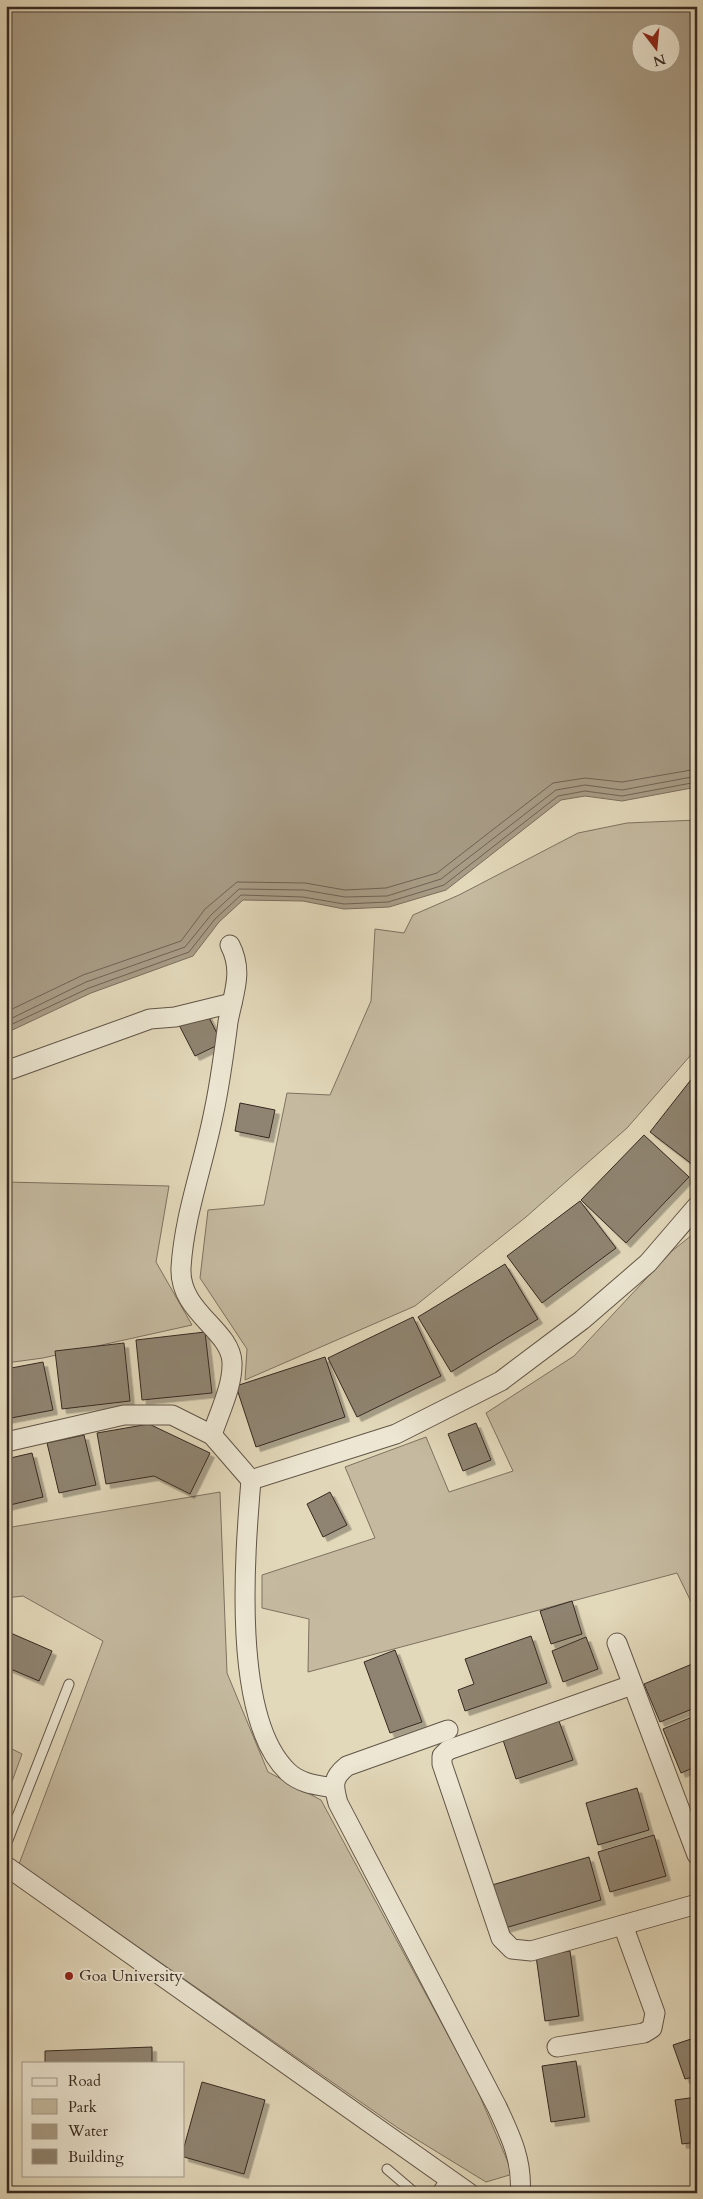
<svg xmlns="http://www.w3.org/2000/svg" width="703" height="2199" font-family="Cardo,serif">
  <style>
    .green { fill: #c5baa0; stroke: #7e7260 }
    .water { fill: #a89c86; stroke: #7a6e5e; fill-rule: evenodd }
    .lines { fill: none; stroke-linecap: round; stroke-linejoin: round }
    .shore { stroke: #6f6254; stroke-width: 1 }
    .building { fill: #8f8471; stroke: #362921; filter: url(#shadow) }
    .service-casing { stroke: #615547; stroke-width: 11 }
    .minor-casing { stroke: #615547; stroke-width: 21 }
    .service { stroke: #ece6d2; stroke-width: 9 }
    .minor { stroke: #ece6d2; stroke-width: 19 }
    .poi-dot { fill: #8f2418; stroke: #ece6d2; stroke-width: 2 }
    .labels { text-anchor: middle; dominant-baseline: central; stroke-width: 4; stroke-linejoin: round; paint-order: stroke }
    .poi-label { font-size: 16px; fill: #362921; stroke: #ece6d2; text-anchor: start }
  </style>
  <defs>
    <filter id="shadow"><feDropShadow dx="4.5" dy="4.5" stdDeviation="0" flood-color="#0004"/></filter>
  </defs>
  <rect width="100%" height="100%" fill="#e2d8ba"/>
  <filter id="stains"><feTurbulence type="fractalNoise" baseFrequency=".004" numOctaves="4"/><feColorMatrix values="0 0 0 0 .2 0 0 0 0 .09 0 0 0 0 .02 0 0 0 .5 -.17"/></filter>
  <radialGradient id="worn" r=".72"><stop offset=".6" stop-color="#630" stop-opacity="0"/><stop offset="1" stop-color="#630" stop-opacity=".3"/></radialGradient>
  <g class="green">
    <path d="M697 820V1048L627 1128 526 1217 415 1306 245 1380 247 1349 200 1278 208 1210 264 1205 287 1093 330 1095 371 1001 375 929 404 933 413 915 459 895 578 833 627 823Z"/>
    <path d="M6 1182 169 1186 156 1262 192 1325 43 1358 6 1363Z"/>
    <path d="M697 1231V1614L677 1573 308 1672 309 1619 262 1608V1575L375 1538 345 1467 426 1437 449 1492 513 1471 486 1413 574 1356 672 1251Z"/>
    <path d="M220 1492 227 1673 268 1772 321 1800 476 2087 513 2174 486 2182 398 2128 19 1864 103 1641 23 1596 6 1598V1528Z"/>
    <path d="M6 1746 22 1754 6 1798Z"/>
  </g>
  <path class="water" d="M6 6H697V787L622 801 585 796 561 800 446 890 389 907 344 909 303 901 243 900 219 922 193 956 91 993 6 1033ZM640 32H670V62H640Z"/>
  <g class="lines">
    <g class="shore">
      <path d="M6 1012 83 975 181 941 205 909 237 882 305 883 345 890 386 888 437 873 553 783 585 778 622 782 697 769"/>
      <path d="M6 1021 86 982 185 947 211 915 239 889 304 890 345 897 387 896 441 879 556 790 585 785 622 790 697 776"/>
      <path d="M6 1027 89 988 189 952 215 919 241 895 303 897 344 904 388 902 444 885 558 796 585 791 622 796 697 782"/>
    </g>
  </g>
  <g class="building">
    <path d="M206 1012 222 1043 195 1056 179 1025Z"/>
    <path d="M697 1072V1168L650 1132Z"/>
    <path d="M240 1103 275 1110 269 1138 235 1131Z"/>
    <path d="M644 1135 689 1177 626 1243 581 1200Z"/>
    <path d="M580 1201 616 1248 542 1303 507 1256Z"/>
    <path d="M505 1264 538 1319 451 1372 418 1317Z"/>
    <path d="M413 1317 441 1376 357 1417 328 1358Z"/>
    <path d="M205 1332 212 1393 142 1400 136 1340Z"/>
    <path d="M124 1343 130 1401 62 1409 55 1351Z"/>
    <path d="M325 1357 345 1417 256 1447 236 1386Z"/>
    <path d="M43 1362 53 1410 6 1419V1369Z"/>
    <path d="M476 1423 491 1460 463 1471 448 1434Z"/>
    <path d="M149 1424 210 1453 190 1494 154 1476 106 1484 97 1433Z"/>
    <path d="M84 1435 96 1485 59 1493 47 1443Z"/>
    <path d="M32 1453 43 1497 6 1506V1459Z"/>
    <path d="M330 1492 347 1525 323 1537 307 1504Z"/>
    <path d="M572 1601 582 1634 551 1644 540 1611Z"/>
    <path d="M6 1631 52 1651 39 1681 6 1667Z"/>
    <path d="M531 1636 547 1683 465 1711 458 1690 474 1684 465 1659Z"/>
    <path d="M586 1637 598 1669 563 1682 552 1651Z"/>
    <path d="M395 1650 422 1722 390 1733 364 1662Z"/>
    <path d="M697 1662V1707L660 1722 644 1684Z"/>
    <path d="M697 1715V1766L681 1773 663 1729Z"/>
    <path d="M559 1721 573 1760 516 1779 503 1740Z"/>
    <path d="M637 1788 649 1830 598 1845 586 1803Z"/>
    <path d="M654 1835 666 1876 610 1892 598 1852Z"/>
    <path d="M589 1857 601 1900 505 1928 492 1885Z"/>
    <path d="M570 1951 579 2016 545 2021 536 1956Z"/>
    <path d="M697 2037V2076L685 2079 673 2045Z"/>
    <path d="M152 2047V2063H45V2051Z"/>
    <path d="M576 2061 585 2117 551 2122 542 2066Z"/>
    <path d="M202 2082 265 2100 244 2174 184 2157V2147Z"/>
    <path d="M697 2097V2142L682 2144 675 2100Z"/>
  </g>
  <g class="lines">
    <defs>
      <g id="service">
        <path d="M6 1845 69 1684"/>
        <path d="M387 2169 415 2193"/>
        <path d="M436 2193 446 2178"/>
      </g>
      <g id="minor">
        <path d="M6 1071 150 1019 175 1017 232 1003"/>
        <path d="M212 1435C219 1413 233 1386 232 1362 230 1329 179 1312 181 1268 184 1216 203 1166 213 1116 220 1085 224 1053 228 1022 233 994 244 972 230 945"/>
        <path d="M6 1442 124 1415H172L212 1435 251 1480 396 1434 501 1381 582 1320 648 1263 697 1206"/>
        <path d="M251 1480C245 1553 231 1718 288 1772 301 1784 317 1785 334 1788"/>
        <path d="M617 1643 697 1855"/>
        <path d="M632 1685 448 1750 442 1756V1764L501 1938 512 1949 531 1951 697 1904"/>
        <path d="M448 1730 347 1766C332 1778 333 1785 338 1803L497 2107C510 2135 523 2161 520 2193"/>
        <path d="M6 1866 469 2193"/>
        <path d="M557 2047 644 2033 652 2028 655 2013 623 1925"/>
      </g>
    </defs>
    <use href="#service" class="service-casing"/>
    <use href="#minor" class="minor-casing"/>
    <use href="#service" class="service"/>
    <use href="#minor" class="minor"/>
  </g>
  <circle class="poi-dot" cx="69" cy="1976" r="5"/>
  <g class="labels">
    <g class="poi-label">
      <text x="79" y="1976">Goa University</text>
    </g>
  </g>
  <rect width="703" height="2199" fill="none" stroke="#e2d8ba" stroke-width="25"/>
  <rect x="8" y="8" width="688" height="2184" fill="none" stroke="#362921" stroke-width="2.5"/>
  <rect x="12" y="12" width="678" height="2174" fill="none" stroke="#362921"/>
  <rect x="22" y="2062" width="162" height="115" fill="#ece6d2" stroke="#a39a8b"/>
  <rect x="32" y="2078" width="25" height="8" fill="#ece6d2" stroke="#a39a8b"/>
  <text x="68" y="2086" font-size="15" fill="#362921">Road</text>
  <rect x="32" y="2099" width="25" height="15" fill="#c5baa0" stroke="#a39a8b"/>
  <text x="68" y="2112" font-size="15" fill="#362921">Park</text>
  <rect x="32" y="2124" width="25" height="15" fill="#a89c86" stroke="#a39a8b"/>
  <text x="68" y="2136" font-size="15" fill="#362921">Water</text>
  <rect x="32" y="2149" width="25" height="15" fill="#8f8471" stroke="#a39a8b"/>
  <text x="68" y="2162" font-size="15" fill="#362921">Building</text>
  <g transform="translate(656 48) rotate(164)"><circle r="24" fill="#ece6d2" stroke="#a39a8b"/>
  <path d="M0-4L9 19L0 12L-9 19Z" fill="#8f2418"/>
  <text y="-8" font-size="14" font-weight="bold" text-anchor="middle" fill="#362921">N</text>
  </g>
  <rect width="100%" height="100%" filter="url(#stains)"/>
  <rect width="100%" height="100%" fill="url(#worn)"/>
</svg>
